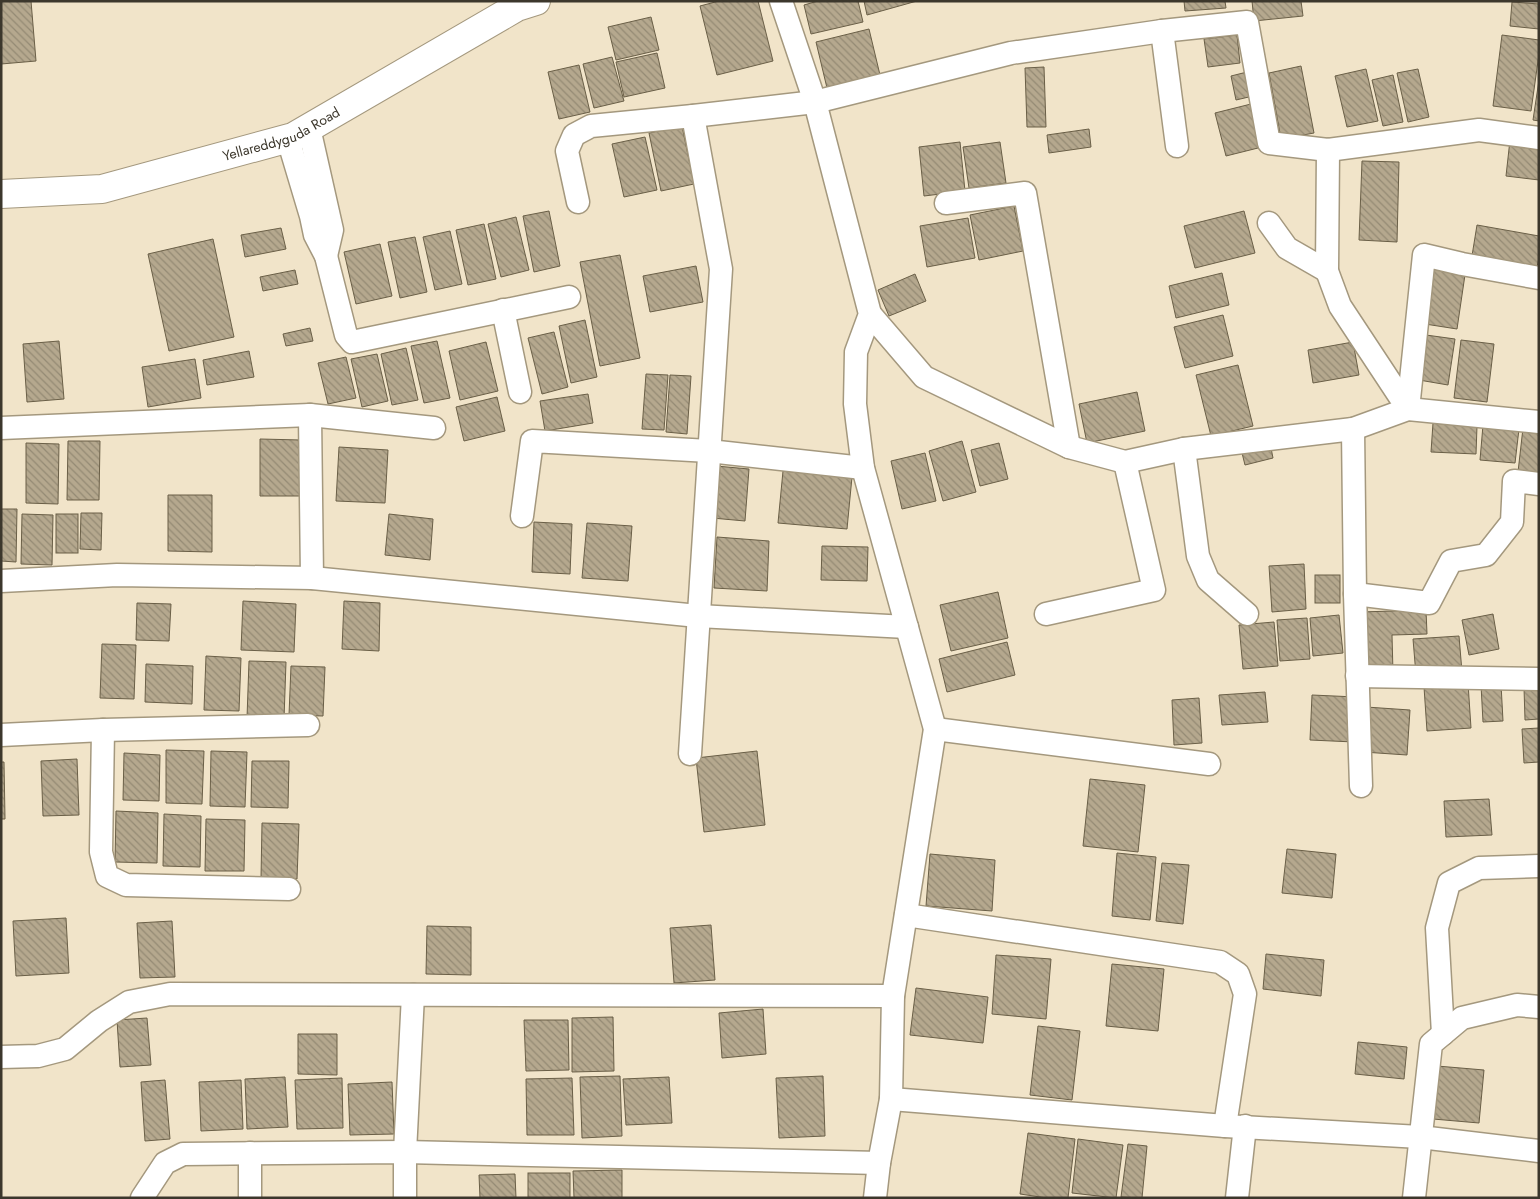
<svg xmlns="http://www.w3.org/2000/svg" width="1540" height="1199" font-family="Jost,sans-serif">
  <style>
    .building { fill: url(#building-back-hatch); stroke: #6a5f47 }
    .lines { fill: none; stroke-linecap: round; stroke-linejoin: round }
    .minor-casing { stroke: #a4987e; stroke-width: 25 }
    .tertiary-casing { stroke: #a4987e; stroke-width: 30 }
    .minor { stroke: #fff; stroke-width: 22 }
    .tertiary { stroke: #fff; stroke-width: 28 }
    .labels { text-anchor: middle; dominant-baseline: central; stroke-width: 4; stroke-linejoin: round; paint-order: stroke }
    .street-label { font-size: 14px; fill: #3c372c; stroke: #fff }
  </style>
  <defs>
    <pattern id="building-back-hatch" width="6" height="6" patternUnits="userSpaceOnUse" patternTransform="scale(1.25)"><rect width="6" height="6" fill="#b5a88e"/><path d="M-1 5l2 2M0 0l6 6M5-1l2 2" fill="none" stroke="#948a74"/></pattern>
  </defs>
  <rect width="100%" height="100%" fill="#f1e4c9"/>
  <g class="building">
    <path d="M1 1H31L36 61 1 64Z"/>
    <path d="M719 1H758L773 61 717 75 700 6Z"/>
    <path d="M818 1H858L863 22 811 34 804 5Z"/>
    <path d="M864 1H917L867 15Z"/>
    <path d="M1184 1H1225L1226 8 1185 11Z"/>
    <path d="M1252 1H1301L1303 16 1254 21Z"/>
    <path d="M1512 2 1539 4V29L1510 26Z"/>
    <path d="M651 17 659 50 616 60 608 27Z"/>
    <path d="M869 29 880 75 827 88 816 42Z"/>
    <path d="M1237 35 1240 63 1208 67 1204 39Z"/>
    <path d="M1502 35 1539 40V54L1531 111 1493 106Z"/>
    <path d="M657 53 665 88 624 97 616 62Z"/>
    <path d="M612 57 624 101 594 108 583 64Z"/>
    <path d="M579 65 590 112 559 119 548 72Z"/>
    <path d="M1301 66 1314 133 1281 139 1269 73Z"/>
    <path d="M1044 67 1046 127H1027L1025 68Z"/>
    <path d="M1366 69 1378 121 1347 127 1335 76Z"/>
    <path d="M1418 69 1429 117 1408 122 1397 73Z"/>
    <path d="M1247 72 1253 96 1236 100 1231 76Z"/>
    <path d="M1393 75 1403 122 1383 126 1372 80Z"/>
    <path d="M1539 80V121L1533 120Z"/>
    <path d="M1255 103 1266 146 1226 156 1215 113Z"/>
    <path d="M682 126 694 184 661 191 649 133Z"/>
    <path d="M1089 129 1091 147 1049 153 1047 135Z"/>
    <path d="M645 137 657 190 624 197 612 144Z"/>
    <path d="M1510 140 1539 142V180L1506 176Z"/>
    <path d="M960 142 965 191 924 196 919 147Z"/>
    <path d="M1000 142 1006 183 969 188 963 147Z"/>
    <path d="M1362 161 1399 162 1397 242 1359 240Z"/>
    <path d="M1014 206 1023 251 979 260 970 215Z"/>
    <path d="M549 211 560 266 534 272 523 216Z"/>
    <path d="M1244 211 1255 253 1195 268 1184 226Z"/>
    <path d="M516 217 529 270 501 277 488 224Z"/>
    <path d="M968 218 975 258 927 267 920 226Z"/>
    <path d="M484 224 496 279 468 285 456 230Z"/>
    <path d="M1477 225 1539 236V257L1536 272 1471 262Z"/>
    <path d="M281 228 286 249 245 257 241 235Z"/>
    <path d="M450 231 462 284 435 290 423 237Z"/>
    <path d="M415 237 427 292 400 298 388 242Z"/>
    <path d="M213 239 234 337 169 351 148 254Z"/>
    <path d="M380 244 392 296 356 304 344 252Z"/>
    <path d="M620 255 640 358 600 366 580 262Z"/>
    <path d="M1434 263 1466 268 1457 329 1425 324Z"/>
    <path d="M696 266 703 302 650 312 643 276Z"/>
    <path d="M295 270 298 284 263 291 260 277Z"/>
    <path d="M1222 273 1229 305 1176 318 1169 286Z"/>
    <path d="M915 274 926 301 889 316 878 290Z"/>
    <path d="M1223 315 1233 356 1185 368 1174 327Z"/>
    <path d="M585 320 597 377 571 383 559 326Z"/>
    <path d="M310 328 313 341 286 346 283 334Z"/>
    <path d="M554 332 568 387 542 394 528 338Z"/>
    <path d="M1426 335 1455 339 1448 385 1419 380Z"/>
    <path d="M1461 340 1494 344 1487 402 1454 398Z"/>
    <path d="M59 341 64 399 27 402 23 344Z"/>
    <path d="M437 341 450 398 424 403 411 346Z"/>
    <path d="M486 342 498 391 460 400 449 351Z"/>
    <path d="M1353 342 1359 375 1313 383 1308 350Z"/>
    <path d="M406 348 418 400 392 405 381 354Z"/>
    <path d="M249 351 254 377 207 385 203 360Z"/>
    <path d="M377 354 388 401 362 407 351 359Z"/>
    <path d="M346 357 356 398 328 404 318 363Z"/>
    <path d="M195 359 201 398 148 407 142 367Z"/>
    <path d="M1238 365 1253 426 1211 436 1196 375Z"/>
    <path d="M646 374 668 375 664 430 642 429Z"/>
    <path d="M670 375 691 376 687 434 666 432Z"/>
    <path d="M1137 392 1145 431 1087 443 1079 404Z"/>
    <path d="M588 394 593 423 545 431 540 401Z"/>
    <path d="M497 397 505 431 464 441 456 407Z"/>
    <path d="M1433 423 1477 426 1476 454 1431 452Z"/>
    <path d="M1483 425 1519 429 1515 463 1480 460Z"/>
    <path d="M1523 428 1539 430V474L1518 472Z"/>
    <path d="M260 439 301 440 300 496H260Z"/>
    <path d="M68 441H100L99 500H67Z"/>
    <path d="M962 441 976 492 943 501 929 451Z"/>
    <path d="M26 443 59 444 58 504 26 503Z"/>
    <path d="M999 443 1008 479 980 486 971 450Z"/>
    <path d="M1270 443 1273 458 1245 465 1241 449Z"/>
    <path d="M339 447 388 450 385 503 336 501Z"/>
    <path d="M925 453 936 501 902 509 891 461Z"/>
    <path d="M716 466 749 469 745 521 712 518Z"/>
    <path d="M783 471 852 477 847 529 778 523Z"/>
    <path d="M168 495H212V552L168 551Z"/>
    <path d="M1 509H17L16 562 1 561Z"/>
    <path d="M81 513H102L101 550 80 549Z"/>
    <path d="M22 514 53 515 52 565 21 564Z"/>
    <rect x="56" y="514" width="22" height="39"/>
    <path d="M389 514 433 519 430 560 385 555Z"/>
    <path d="M534 522 572 524 570 574 532 572Z"/>
    <path d="M587 523 632 526 628 581 582 578Z"/>
    <path d="M717 537 769 541 767 591 714 588Z"/>
    <path d="M822 546 868 547 867 581 821 580Z"/>
    <path d="M1304 564 1306 609 1272 612 1269 566Z"/>
    <rect x="1315" y="575" width="25" height="28"/>
    <path d="M998 592 1008 638 951 651 940 605Z"/>
    <path d="M243 601 296 604 294 652 241 650Z"/>
    <path d="M344 601 380 603 379 651 342 649Z"/>
    <path d="M137 603 171 604 169 641 136 640Z"/>
    <path d="M1426 610 1427 634 1392 635 1393 673 1362 674 1360 612Z"/>
    <path d="M1493 614 1499 649 1469 655 1462 620Z"/>
    <path d="M1339 615 1343 653 1313 656 1310 618Z"/>
    <path d="M1307 618 1310 659 1280 661 1277 620Z"/>
    <path d="M1274 622 1278 666 1243 669 1239 625Z"/>
    <path d="M1459 636 1462 672 1416 675 1413 639Z"/>
    <path d="M1007 642 1015 675 947 692 939 659Z"/>
    <path d="M102 644 136 645 134 699 100 698Z"/>
    <path d="M206 656 241 658 239 711 204 710Z"/>
    <path d="M249 661 286 662 284 719 247 718Z"/>
    <path d="M146 664 193 666 192 704 145 702Z"/>
    <path d="M291 666 325 667 323 716 289 715Z"/>
    <path d="M1468 683 1471 728 1427 731 1424 687Z"/>
    <path d="M1501 684 1503 721 1483 722 1481 685Z"/>
    <path d="M1539 687V719L1525 720 1524 688Z"/>
    <path d="M1265 692 1268 722 1222 725 1219 695Z"/>
    <path d="M1312 695 1356 697 1354 742 1310 740Z"/>
    <path d="M1199 698 1202 743 1174 745 1172 700Z"/>
    <path d="M1366 707 1410 710 1407 755 1363 752Z"/>
    <path d="M1539 728V762L1524 763 1522 729Z"/>
    <path d="M166 750 204 751 202 804 166 803Z"/>
    <path d="M211 751 247 752 245 807 210 806Z"/>
    <path d="M757 751 765 825 704 832 696 758Z"/>
    <path d="M124 753 160 755 159 801 123 800Z"/>
    <path d="M77 759 79 815 43 816 41 761Z"/>
    <path d="M252 761H289L288 808 251 807Z"/>
    <path d="M1 762H4L5 819H1Z"/>
    <path d="M1090 779 1145 785 1138 852 1083 846Z"/>
    <path d="M1489 799 1492 835 1446 837 1444 801Z"/>
    <path d="M116 811 158 813 157 863 115 862Z"/>
    <path d="M164 814 201 816 200 867 163 866Z"/>
    <path d="M206 819 245 820 244 871H205Z"/>
    <path d="M262 823 299 824 297 879 261 878Z"/>
    <path d="M1287 849 1336 854 1332 898 1282 893Z"/>
    <path d="M1117 853 1156 857 1150 920 1112 916Z"/>
    <path d="M930 854 995 860 992 911 926 906Z"/>
    <path d="M1162 863 1189 865 1183 924 1156 921Z"/>
    <path d="M66 918 69 973 16 976 13 921Z"/>
    <path d="M172 921 175 977 140 978 137 923Z"/>
    <path d="M711 925 715 980 674 983 670 928Z"/>
    <path d="M427 926 471 927V975L426 974Z"/>
    <path d="M1266 954 1324 960 1321 996 1263 989Z"/>
    <path d="M996 955 1051 959 1046 1019 992 1014Z"/>
    <path d="M1112 964 1164 969 1158 1031 1106 1026Z"/>
    <path d="M916 988 988 997 983 1043 910 1035Z"/>
    <path d="M763 1009 766 1054 722 1058 719 1013Z"/>
    <path d="M613 1017 614 1071 572 1072V1018Z"/>
    <path d="M147 1018 151 1065 120 1067 117 1020Z"/>
    <path d="M524 1020H568L569 1070 526 1071Z"/>
    <path d="M1038 1026 1080 1031 1072 1100 1030 1095Z"/>
    <path d="M298 1034H337V1075L298 1074Z"/>
    <path d="M1358 1042 1407 1047 1404 1079 1355 1074Z"/>
    <path d="M1437 1066 1484 1070 1479 1123 1433 1119Z"/>
    <path d="M620 1076 622 1136 582 1138 580 1077Z"/>
    <path d="M823 1076 825 1136 779 1138 776 1078Z"/>
    <path d="M285 1077 288 1127 247 1129 245 1079Z"/>
    <path d="M669 1077 672 1123 626 1125 623 1079Z"/>
    <path d="M342 1078 343 1128 297 1129 295 1080Z"/>
    <path d="M572 1078 574 1135H527L526 1079Z"/>
    <path d="M165 1080 170 1139 145 1141 141 1082Z"/>
    <path d="M241 1080 243 1129 201 1131 199 1082Z"/>
    <path d="M392 1082 394 1134 350 1135 348 1084Z"/>
    <path d="M1028 1133 1075 1139 1068 1198H1047L1020 1194Z"/>
    <path d="M1078 1139 1123 1145 1116 1198 1072 1193Z"/>
    <path d="M1128 1144 1147 1146 1142 1198 1121 1197Z"/>
    <path d="M622 1170V1198H574L573 1171Z"/>
    <rect x="528" y="1173" width="42" height="25"/>
    <path d="M515 1174 516 1198H480L479 1175Z"/>
  </g>
  <g class="lines">
    <defs>
      <g id="minor">
        <path d="M781 1 815 102 870 314 856 352 855 404 863 468 935 729 893 996 891 1099 879 1163 875 1198"/>
        <path d="M1162 31 1177 146"/>
        <path d="M309 128 332 230 326 256"/>
        <path d="M288 139 311 216 315 235 326 256 346 335 352 342 569 297"/>
        <path d="M1328 150 1327 271 1340 306 1408 409"/>
        <path d="M578 202 567 151 574 135 591 126 693 116 815 102 1011 53 1162 31 1247 22 1269 143 1328 150 1479 130 1539 138"/>
        <path d="M946 203 1025 193 1069 447"/>
        <path d="M1269 223 1287 248 1327 271"/>
        <path d="M503 310 520 392"/>
        <path d="M870 314 924 377 1069 447 1125 462 1184 449 1353 429 1408 409 1539 422"/>
        <path d="M1408 409 1424 255 1462 264 1539 278"/>
        <path d="M310 415 312 578"/>
        <path d="M1 428 310 415 434 428"/>
        <path d="M1353 429 1355 594 1361 786"/>
        <path d="M1184 449 1198 556 1208 580 1247 614"/>
        <path d="M522 516 532 441 709 451 863 468"/>
        <path d="M1 581 117 575 312 578 698 616 907 627"/>
        <path d="M1355 594 1429 603 1451 561 1486 555 1512 522 1514 481 1539 484"/>
        <path d="M1046 614 1154 590 1125 462"/>
        <path d="M1357 676 1539 679"/>
        <path d="M935 729 1209 764"/>
        <path d="M103 730 101 852 107 876 126 885 289 889"/>
        <path d="M1 735 103 730 308 725"/>
        <path d="M690 754 721 269 693 116"/>
        <path d="M906 915 1220 962 1238 974 1245 994 1225 1126"/>
        <path d="M1443 1034 1437 928 1449 883 1479 868 1539 866"/>
        <path d="M1 1057 38 1056 65 1049 99 1021 129 1002 170 994 893 996"/>
        <path d="M891 1099 1225 1126 1420 1137 1539 1151"/>
        <path d="M250 1153V1198"/>
        <path d="M142 1198 165 1163 183 1154 405 1152 879 1163"/>
        <path d="M405 1198V1152L413 995"/>
        <path d="M1237 1198 1245 1126"/>
        <path d="M1414 1198 1431 1044 1462 1018 1517 1005 1539 1007"/>
      </g>
      <g id="tertiary">
        <path id="s1" d="M1 194 102 189 293 137 517 7 536 1"/>
      </g>
    </defs>
    <use href="#minor" class="minor-casing"/>
    <use href="#tertiary" class="tertiary-casing"/>
    <use href="#minor" class="minor"/>
    <use href="#tertiary" class="tertiary"/>
  </g>
  <g class="labels">
    <g class="street-label">
      <text stroke="none"><textPath href="#s1" startOffset="289">Yellareddyguda Road</textPath></text>
    </g>
  </g>
  <rect width="1540" height="1199" fill="none" stroke="#3c372c" stroke-width="5"/>
</svg>
